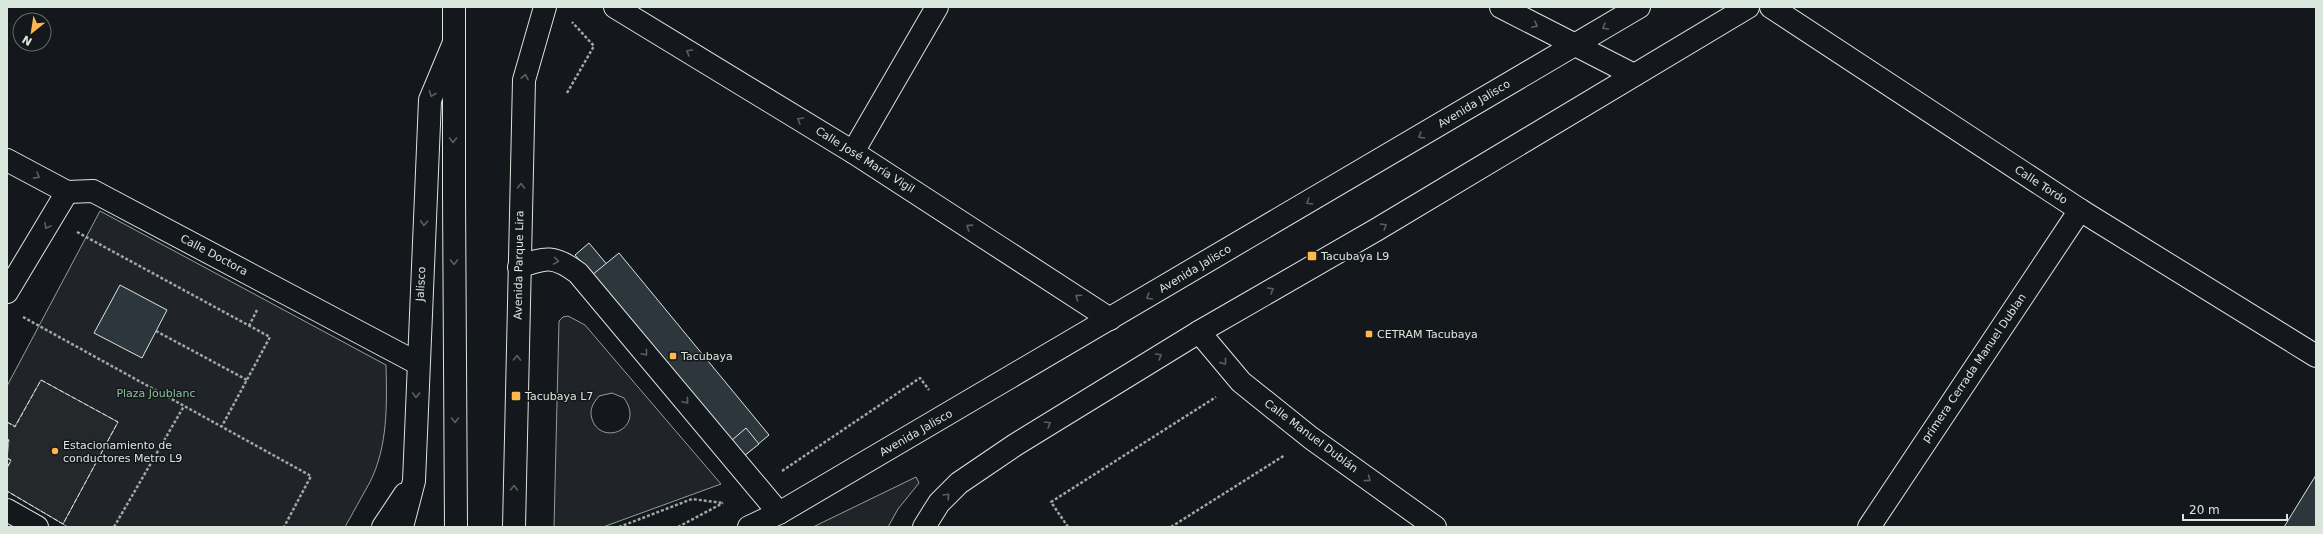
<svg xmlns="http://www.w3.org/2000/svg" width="2323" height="534" font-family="'DejaVu Sans',sans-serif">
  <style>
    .green { fill: #202428; stroke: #939e99; fill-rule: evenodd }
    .parking { fill: #24282b; stroke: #939e99 }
    .building { fill: #2c363c; stroke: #d8e6dc }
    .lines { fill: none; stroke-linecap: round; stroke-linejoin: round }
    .minor-casing { stroke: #d8e6dc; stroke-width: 24 }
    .major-casing { stroke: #d8e6dc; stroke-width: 24 }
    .path { stroke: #9da8a2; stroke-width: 2.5; stroke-dasharray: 3 2; stroke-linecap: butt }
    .minor { stroke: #14181c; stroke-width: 22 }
    .major { stroke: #14181c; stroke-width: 22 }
    .major-bridge-casing { stroke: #d8e6dc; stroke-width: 24; stroke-linecap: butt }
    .major-bridge { stroke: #14181c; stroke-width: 22 }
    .fence { stroke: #d8e6dc; stroke-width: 1; stroke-dasharray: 5 2; stroke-linecap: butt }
    .oneway { stroke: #59605f }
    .poi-dot { fill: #ffb74d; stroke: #14181c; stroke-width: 1.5 }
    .labels { text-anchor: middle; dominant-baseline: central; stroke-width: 3; stroke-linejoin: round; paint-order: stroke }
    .street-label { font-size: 11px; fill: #d8e6dc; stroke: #14181c }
    .poi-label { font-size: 11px; fill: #d8e6dc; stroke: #14181c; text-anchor: start }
    .park-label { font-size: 11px; fill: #8ac095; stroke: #14181c }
  </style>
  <rect width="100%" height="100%" fill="#14181c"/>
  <g class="green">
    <path d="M100 211 386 365C387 404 388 446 370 482 362 497 353 512 345 527H68L7 491V386Z"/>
    <path d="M568 316 585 325 721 484 603 527H554L559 321 563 317ZM612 393 624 398C646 429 601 447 592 419 589 410 593 403 599 396Z"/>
    <path d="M916 477 919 483 898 509 888 527H813Z"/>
  </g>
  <path class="parking" d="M41 380 118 422 63 524 7 491V468L11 461 7 458 9 441 7 439V422L15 426Z"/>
  <g class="building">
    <path d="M589 243 615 274 601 286 575 255Z"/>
    <path d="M619 253 769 435 744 456 581 284Z"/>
    <path d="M120 285 167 310 142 358 94 333Z"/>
    <path d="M746 428 759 444 744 456 731 441Z"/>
    <path d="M2316 475V527H2284Z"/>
  </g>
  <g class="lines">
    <defs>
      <g id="minor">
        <path d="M615 7 853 152 1110 319"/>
        <path d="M1501 7 1634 75"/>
        <path d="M1771 7 2080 210 2316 356"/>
        <path d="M853 152 937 7"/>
        <path d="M7 160 67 192 93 191 417 363"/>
        <path d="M519 267C546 257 554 255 578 273L779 513"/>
        <path d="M7 292 67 192"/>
        <path d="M1199 332 1241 382 1311 438 1435 527"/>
        <path d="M7 510 37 527"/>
        <path d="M383 527 405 494"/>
        <path d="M402 527 414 481 430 100 453 45"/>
        <path d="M1869 527 2080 210"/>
      </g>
      <g id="major">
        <path d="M454 195V7"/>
        <path d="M514 527 524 80 545 7"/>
        <path d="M749 527 779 513 1639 7"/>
        <path d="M924 527 939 503 959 483 1015 445 1199 332 1376 230 1748 7"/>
      </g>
    </defs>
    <use href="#minor" class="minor-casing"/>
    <use href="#major" class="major-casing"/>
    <g class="path">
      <path d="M567 93 594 46 572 22"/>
      <path d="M77 232 270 337 222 426"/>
      <path d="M23 317 311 476 284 527"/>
      <path d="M249 326 257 310"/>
      <path d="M156 331 247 380"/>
      <path d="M782 471 920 378 929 390"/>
      <path d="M114 527 184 406"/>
      <path d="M619 527 692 499 723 503"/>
      <path d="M678 527 723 503"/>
      <path d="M1068 527 1051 502 1216 397"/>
      <path d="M1171 527 1285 455"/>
    </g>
    <use href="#minor" class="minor"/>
    <use href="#major" class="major"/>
    <defs>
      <path id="major-bridge" d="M454 195 456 527"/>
    </defs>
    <use href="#major-bridge" class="major-bridge-casing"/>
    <use href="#major-bridge" class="major-bridge"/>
    <g class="fence">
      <path d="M7 422 15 427 41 380 118 422 63 524 7 491"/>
      <path d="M7 439 9 440 7 444"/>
      <path d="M7 458 11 460 7 468"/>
    </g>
  </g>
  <defs><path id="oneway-chevron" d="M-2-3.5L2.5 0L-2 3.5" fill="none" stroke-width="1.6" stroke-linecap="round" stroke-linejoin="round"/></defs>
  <g class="oneway">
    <use href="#oneway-chevron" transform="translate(1535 25) rotate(27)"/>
    <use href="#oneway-chevron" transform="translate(1605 27) rotate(149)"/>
    <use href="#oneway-chevron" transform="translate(689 52) rotate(-149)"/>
    <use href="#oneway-chevron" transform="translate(525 77) rotate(-78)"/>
    <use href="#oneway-chevron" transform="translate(432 94) rotate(112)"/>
    <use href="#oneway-chevron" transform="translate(800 120) rotate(-149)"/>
    <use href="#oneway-chevron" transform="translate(1421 136) rotate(149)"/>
    <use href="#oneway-chevron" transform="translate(453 140) rotate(90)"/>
    <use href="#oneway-chevron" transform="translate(37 176) rotate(29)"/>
    <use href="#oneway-chevron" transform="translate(521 186) rotate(-89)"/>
    <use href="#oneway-chevron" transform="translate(1309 202) rotate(149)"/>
    <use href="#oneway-chevron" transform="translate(424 223) rotate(93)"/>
    <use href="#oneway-chevron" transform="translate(47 226) rotate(121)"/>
    <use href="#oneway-chevron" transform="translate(1384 226) rotate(-31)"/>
    <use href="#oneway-chevron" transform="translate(969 227) rotate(-147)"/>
    <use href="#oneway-chevron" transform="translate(556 261) rotate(9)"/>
    <use href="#oneway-chevron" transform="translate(454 262) rotate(90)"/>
    <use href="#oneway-chevron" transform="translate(1271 290) rotate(-30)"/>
    <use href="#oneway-chevron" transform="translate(1078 297) rotate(-146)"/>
    <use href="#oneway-chevron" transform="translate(1149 297) rotate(149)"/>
    <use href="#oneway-chevron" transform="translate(645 353) rotate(50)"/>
    <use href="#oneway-chevron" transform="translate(1159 356) rotate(-31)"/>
    <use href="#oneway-chevron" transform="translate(517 358) rotate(-89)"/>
    <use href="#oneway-chevron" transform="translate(1224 362) rotate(51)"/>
    <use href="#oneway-chevron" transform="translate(416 395) rotate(92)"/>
    <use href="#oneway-chevron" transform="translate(686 401) rotate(50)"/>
    <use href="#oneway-chevron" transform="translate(455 420) rotate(90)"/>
    <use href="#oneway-chevron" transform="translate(1048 424) rotate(-31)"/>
    <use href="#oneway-chevron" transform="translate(1368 479) rotate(36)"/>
    <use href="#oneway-chevron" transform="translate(514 488) rotate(-89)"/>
    <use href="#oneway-chevron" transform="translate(947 496) rotate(-46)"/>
  </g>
  <g class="poi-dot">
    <rect x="1307" y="251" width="10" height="10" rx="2"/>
    <rect x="1365" y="330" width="8" height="8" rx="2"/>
    <rect x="669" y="352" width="8" height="8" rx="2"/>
    <rect x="511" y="391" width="10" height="10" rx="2"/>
    <circle cx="55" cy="451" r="4"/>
  </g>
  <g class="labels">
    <g class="street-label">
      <text transform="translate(1474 104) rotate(-31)">Avenida Jalisco</text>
      <text transform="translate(865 160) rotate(32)">Calle José María Vigil</text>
      <text transform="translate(2041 185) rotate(33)">Calle Tordo</text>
      <text transform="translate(214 255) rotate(28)">Calle Doctora</text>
      <text transform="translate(519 265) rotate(-89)">Avenida Parque Lira</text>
      <text transform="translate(1195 269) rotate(-31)">Avenida Jalisco</text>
      <text transform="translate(421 284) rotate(-87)">Jalisco</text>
      <text transform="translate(1974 368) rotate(-56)">primera Cerrada Manuel Dublan</text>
      <text transform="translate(916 433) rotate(-30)">Avenida Jalisco</text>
      <text transform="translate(1311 436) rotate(37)">Calle Manuel Dublán</text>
    </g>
    <g class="poi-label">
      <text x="1321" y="256">Tacubaya L9</text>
      <text x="1377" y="334">CETRAM Tacubaya</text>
      <text x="681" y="356">Tacubaya</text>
      <text x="525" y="396">Tacubaya L7</text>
      <text x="63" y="445">Estacionamiento de<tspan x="63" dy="13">conductores Metro L9</tspan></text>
    </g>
    <g class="park-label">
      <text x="156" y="393">Plaza Joublanc</text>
    </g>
  </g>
  <rect width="2323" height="534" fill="none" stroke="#d8e6dc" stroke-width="16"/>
  <g transform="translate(32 32) rotate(210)"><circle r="19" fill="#14181c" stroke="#626a69"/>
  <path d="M0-3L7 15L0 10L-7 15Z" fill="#ffb74d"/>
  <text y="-6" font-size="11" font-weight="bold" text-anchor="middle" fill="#d8e6dc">N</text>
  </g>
  <path d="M2183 514v6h104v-6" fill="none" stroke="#d8e6dc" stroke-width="2"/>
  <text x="2189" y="514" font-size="12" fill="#d8e6dc" stroke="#14181c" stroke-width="3" paint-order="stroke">20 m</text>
</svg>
